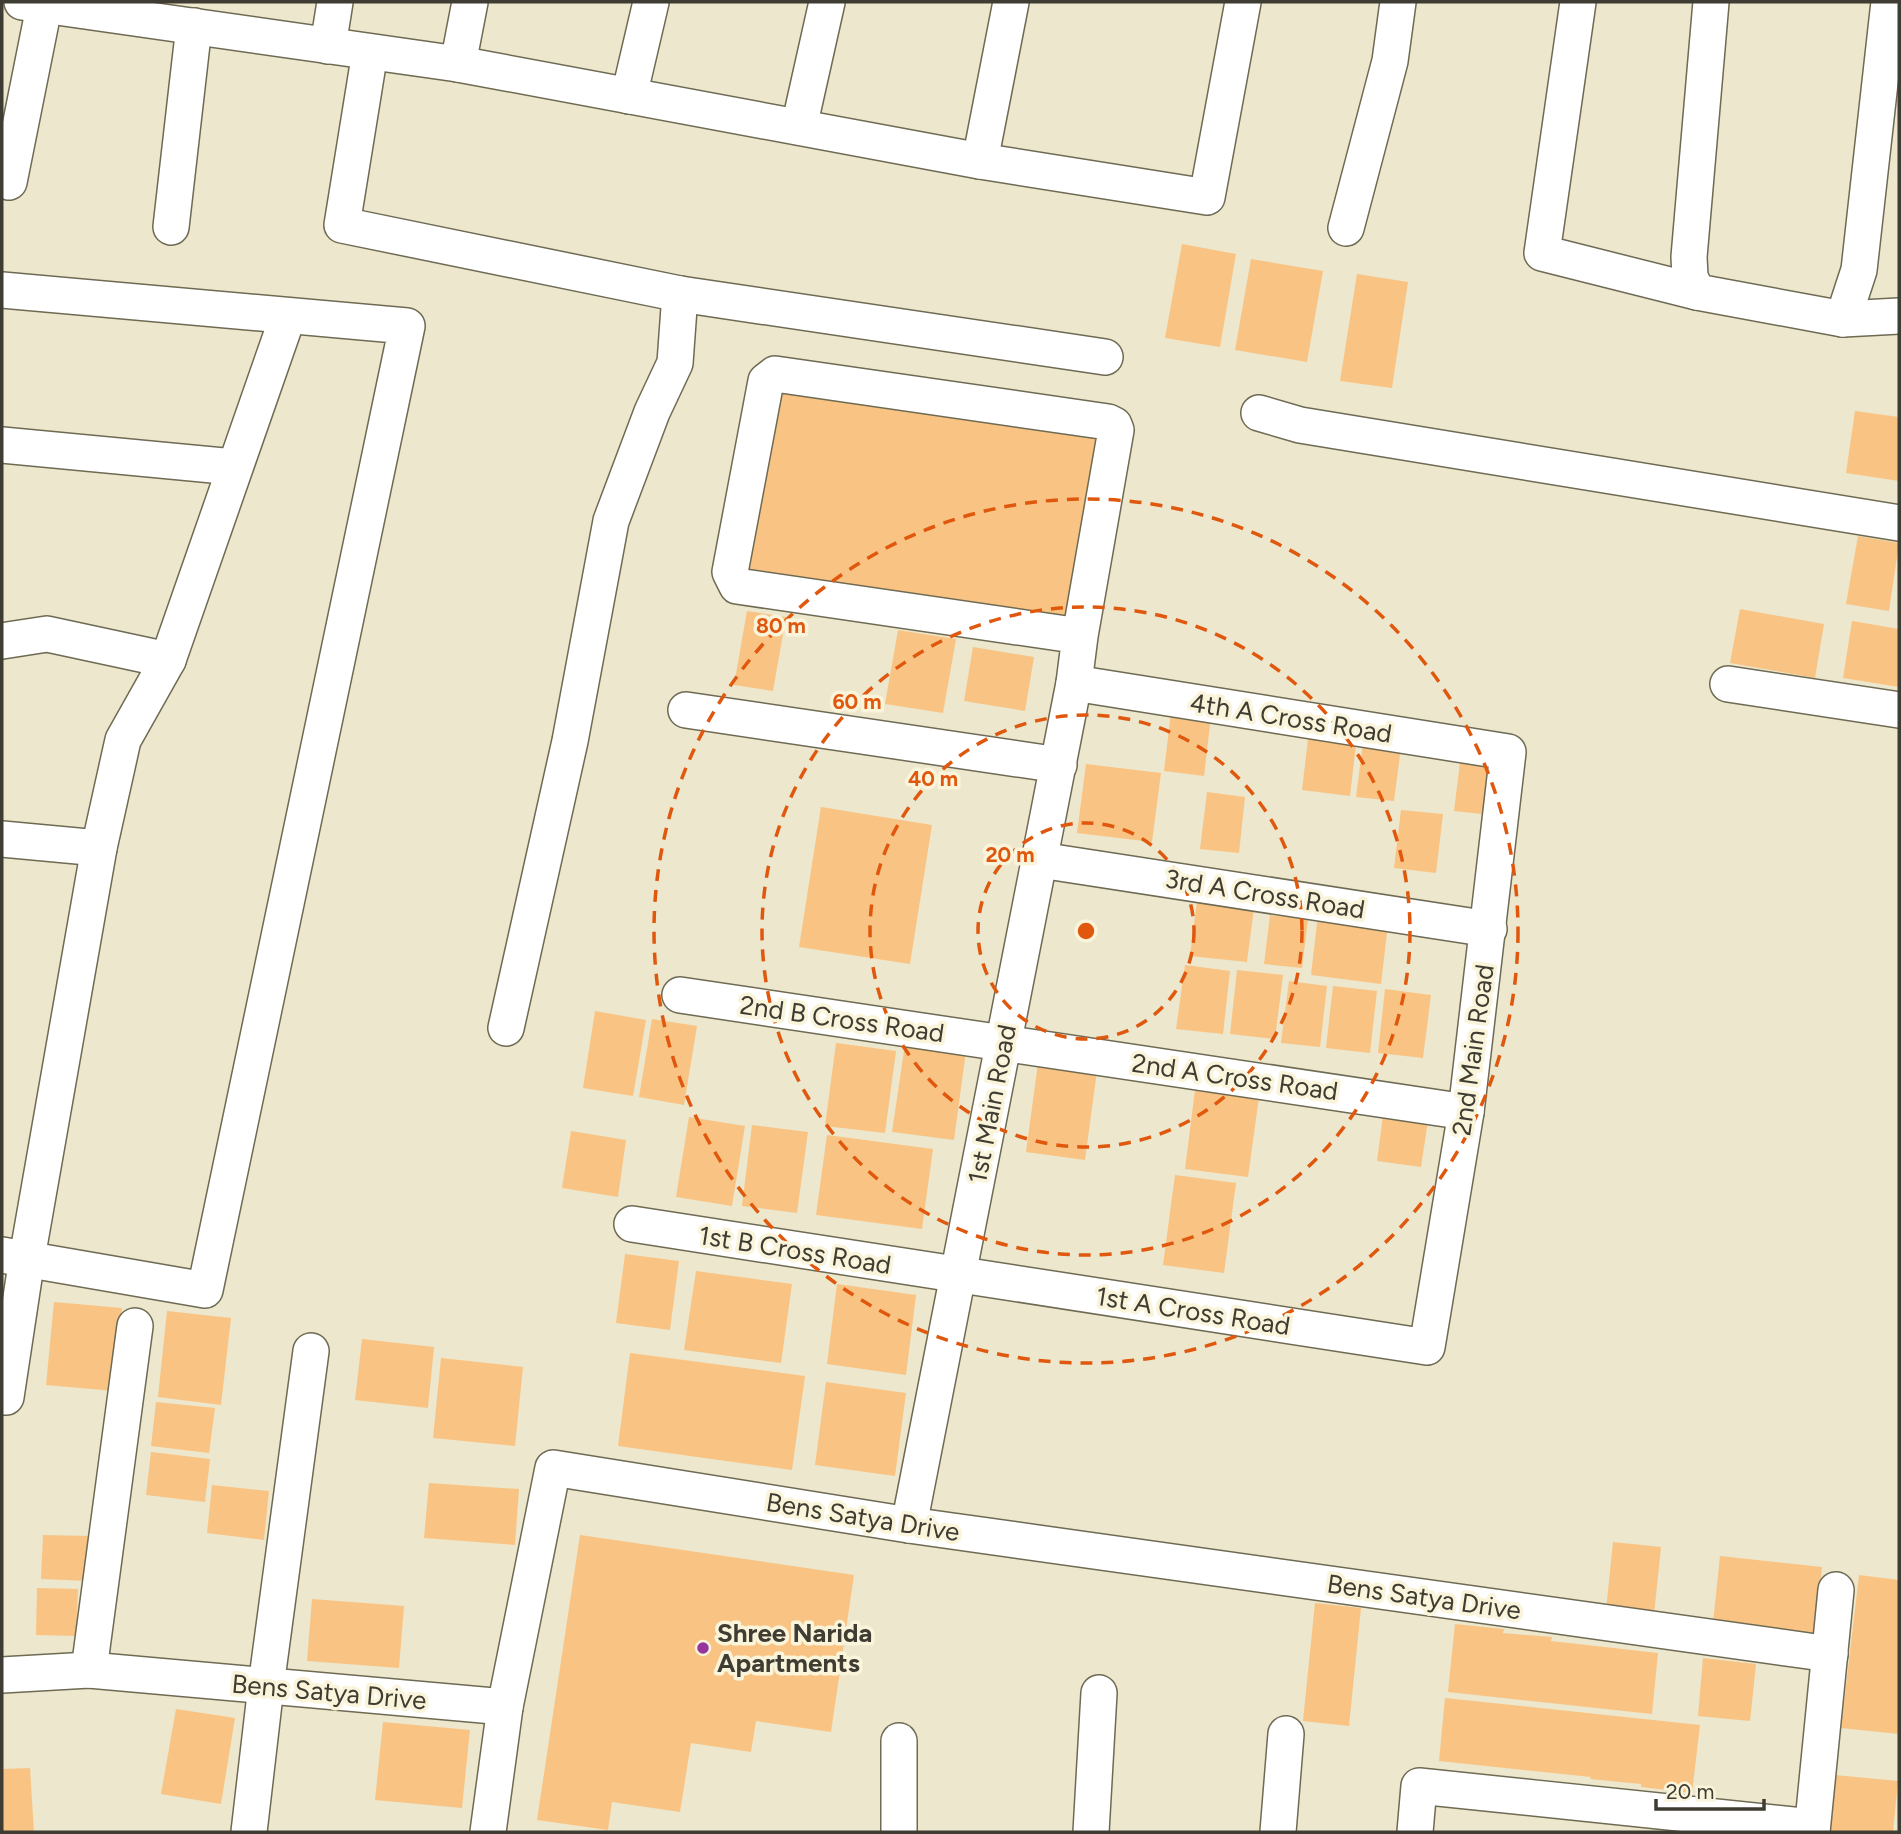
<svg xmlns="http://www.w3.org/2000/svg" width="1901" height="1834" font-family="Figtree,sans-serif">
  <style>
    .building { fill: #f9c483 }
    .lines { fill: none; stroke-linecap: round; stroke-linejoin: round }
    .street-casing { stroke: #6e6a53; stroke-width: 38 }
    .street { stroke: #fff; stroke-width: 35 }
    .ring { fill: none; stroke: #e0580e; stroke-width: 3.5; stroke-dasharray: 12 9 }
    .poi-dot { fill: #96359d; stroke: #f9f4da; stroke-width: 2.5 }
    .labels { text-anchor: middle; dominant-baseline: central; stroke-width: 7; stroke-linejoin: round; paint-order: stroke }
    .street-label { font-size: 26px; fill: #3f3d33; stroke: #f9f4da }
    .poi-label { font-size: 26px; font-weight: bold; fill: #3f3d33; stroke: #f9f4da; text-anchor: start }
    .centre { fill: #e0580e; stroke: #f9f4da; stroke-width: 3.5 }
    .ring-label { font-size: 21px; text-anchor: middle; font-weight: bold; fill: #e0580e; stroke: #f9f4da; stroke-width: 7; stroke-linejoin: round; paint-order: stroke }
  </style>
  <rect width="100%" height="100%" fill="#ece7cd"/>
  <g class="building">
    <path d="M1182 244 1236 254 1220 347 1165 338Z"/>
    <path d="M1251 259 1323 271 1307 362 1235 350Z"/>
    <path d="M1357 274 1408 282 1392 388 1340 381Z"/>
    <path d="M768 383 1100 430 1072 623 741 576Z"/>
    <path d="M1855 411 1899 417V481L1846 473Z"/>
    <path d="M1858 536 1899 543 1889 611 1846 604Z"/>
    <path d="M1740 609 1824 624 1815 678 1730 663Z"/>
    <path d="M747 611 786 617 773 691 734 685Z"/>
    <path d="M1852 621 1899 629V687L1843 678Z"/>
    <path d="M898 630 956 639 943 713 885 704Z"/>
    <path d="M973 647 1034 657 1025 711 964 701Z"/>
    <path d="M1171 712 1211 716 1204 776 1164 771Z"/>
    <path d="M1309 731 1357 736 1350 796 1302 790Z"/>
    <path d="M1363 742 1401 747 1394 801 1356 797Z"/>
    <path d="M1461 754 1498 759 1491 815 1454 811Z"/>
    <path d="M1086 764 1161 773 1152 842 1077 833Z"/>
    <path d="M1207 792 1245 797 1239 853 1200 849Z"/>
    <path d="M821 807 932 825 910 964 799 947Z"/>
    <path d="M1401 810 1443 814 1436 873 1394 868Z"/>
    <path d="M1197 901 1254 908 1247 962 1190 956Z"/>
    <path d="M1270 915 1308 919 1302 968 1264 964Z"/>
    <path d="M1318 915 1388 924 1381 984 1311 975Z"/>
    <path d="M1185 965 1230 971 1223 1034 1176 1029Z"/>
    <path d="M1237 970 1283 975 1275 1039 1230 1034Z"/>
    <path d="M1289 981 1327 986 1320 1047 1281 1043Z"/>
    <path d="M1333 986 1377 991 1370 1053 1326 1048Z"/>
    <path d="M1385 989 1431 995 1423 1058 1378 1053Z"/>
    <path d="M595 1011 646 1020 633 1096 583 1088Z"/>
    <path d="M652 1019 697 1026 684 1105 639 1097Z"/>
    <path d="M836 1043 896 1051 885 1133 825 1126Z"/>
    <path d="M905 1044 966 1051 954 1140 892 1132Z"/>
    <path d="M1038 1063 1097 1071 1085 1160 1026 1152Z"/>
    <path d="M1196 1082 1260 1090 1248 1177 1185 1169Z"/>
    <path d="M1384 1108 1429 1114 1421 1167 1377 1161Z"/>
    <path d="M689 1117 745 1126 732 1206 676 1197Z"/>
    <path d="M752 1125 808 1132 797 1213 742 1206Z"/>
    <path d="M571 1131 626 1140 618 1197 562 1188Z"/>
    <path d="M827 1135 933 1149 922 1229 816 1215Z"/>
    <path d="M1175 1175 1236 1183 1224 1273 1163 1265Z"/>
    <path d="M625 1254 679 1261 670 1330 616 1323Z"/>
    <path d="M696 1271 792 1284 781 1363 684 1350Z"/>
    <path d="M837 1284 916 1295 906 1375 827 1364Z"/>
    <path d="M54 1302 122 1308 114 1391 46 1385Z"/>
    <path d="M167 1311 231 1318 221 1405 158 1397Z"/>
    <path d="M362 1339 434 1347 428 1408 355 1400Z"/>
    <path d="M630 1353 805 1376 792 1470 618 1446Z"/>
    <path d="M441 1358 523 1367 515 1446 433 1438Z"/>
    <path d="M826 1382 906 1393 895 1476 815 1465Z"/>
    <path d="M156 1402 215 1408 209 1453 151 1446Z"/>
    <path d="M151 1452 210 1459 205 1502 146 1495Z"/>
    <path d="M429 1483 519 1489 515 1545 424 1538Z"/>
    <path d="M212 1485 269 1491 264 1540 207 1533Z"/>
    <path d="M43 1535 91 1536 89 1581 41 1579Z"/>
    <path d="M580 1535 854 1575 831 1732 756 1721 751 1752 691 1743 680 1812 612 1802 608 1830 537 1820Z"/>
    <path d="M1613 1542 1661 1547 1654 1615 1606 1610Z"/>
    <path d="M1720 1556 1822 1567 1815 1633 1713 1623Z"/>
    <path d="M1859 1575 1899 1580V1734L1841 1728Z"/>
    <path d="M37 1588 78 1589 76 1636 36 1635Z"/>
    <path d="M312 1599 404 1606 399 1668 307 1661Z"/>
    <path d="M1315 1603 1361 1608 1349 1726 1303 1721Z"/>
    <path d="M1455 1624 1504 1629 1503 1633 1552 1637 1551 1641 1658 1653 1652 1714 1448 1692Z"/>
    <path d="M1703 1658 1756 1664 1750 1721 1698 1716Z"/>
    <path d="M1445 1698 1700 1725 1692 1793 1641 1787V1784L1590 1779 1591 1777 1439 1761Z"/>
    <path d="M176 1709 235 1718 221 1804 161 1794Z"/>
    <path d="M383 1722 470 1730 462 1808 375 1800Z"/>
    <path d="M30 1768 34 1832H2V1769Z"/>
    <path d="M1835 1775 1898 1781 1893 1832H1829Z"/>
  </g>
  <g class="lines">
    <defs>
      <g id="street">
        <path d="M22 2 458 64 980 161 1207 197 1243 2"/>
        <path d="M1578 2 1542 253 1697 292"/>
        <path d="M1711 2 1689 257 1690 277 1697 292 1843 319 1899 316"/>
        <path d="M328 46 335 2"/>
        <path d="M370 52 342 225 680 294 1105 357"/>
        <path d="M458 64 470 2"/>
        <path d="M629 96 651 2"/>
        <path d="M799 127 827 2"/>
        <path d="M980 161 1011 2"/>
        <path d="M9 182 45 2"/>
        <path d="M171 227 194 26"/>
        <path d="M1346 228 1390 61 1398 2"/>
        <path d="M2 290 407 326 205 1290 2 1255"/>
        <path d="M1843 319 1859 270 1889 2"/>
        <path d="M1259 413 1300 425 1899 523"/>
        <path d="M2 445 234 467"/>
        <path d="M2 641 47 634 168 660"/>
        <path d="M1728 684 1899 710"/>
        <path d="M686 710 1059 765"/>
        <path d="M2 839 99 848"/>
        <path d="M1040 860 1489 929"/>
        <path d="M680 995 1466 1112"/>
        <path d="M506 1028 570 741 611 521 652 412 675 363 680 294"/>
        <path d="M632 1224 1427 1347 1466 1112 1508 752 1074 683"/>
        <path d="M2 1397H6L27 1258 99 848 123 740 168 660 288 316"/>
        <path d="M909 1525 1074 683 1080 636 1116 430 1114 425 1108 422 775 374 766 381 730 572 737 586 1080 636"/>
        <path d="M89 1670 135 1326"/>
        <path d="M2 1675 89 1670 505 1707 553 1468 909 1525 1830 1654"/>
        <path d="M249 1832 266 1686 311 1351"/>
        <path d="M488 1832 505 1707"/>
        <path d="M899 1832V1741"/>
        <path d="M1091 1832 1099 1693"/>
        <path d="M1278 1832 1286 1734"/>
        <path d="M1415 1832 1419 1786 1812 1827"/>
        <path d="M1812 1832 1836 1590"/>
      </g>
    </defs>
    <use href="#street" class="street-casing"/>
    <use href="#street" class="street"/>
  </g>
  <g class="ring">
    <circle cx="1086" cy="931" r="108"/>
    <circle cx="1086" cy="931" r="216"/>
    <circle cx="1086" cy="931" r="324"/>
    <circle cx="1086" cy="931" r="432"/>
  </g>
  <circle class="poi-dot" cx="703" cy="1648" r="7"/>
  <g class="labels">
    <g class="street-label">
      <text transform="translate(1291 718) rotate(9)">4th A Cross Road</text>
      <text transform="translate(1265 894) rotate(9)">3rd A Cross Road</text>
      <text transform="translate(842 1019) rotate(8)">2nd B Cross Road</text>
      <text transform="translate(1473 1050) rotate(-82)">2nd Main Road</text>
      <text transform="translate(1235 1077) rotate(8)">2nd A Cross Road</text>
      <text transform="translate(992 1104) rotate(-79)">1st Main Road</text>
      <text transform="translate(795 1250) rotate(9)">1st B Cross Road</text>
      <text transform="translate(1193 1311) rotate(9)">1st A Cross Road</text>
      <text transform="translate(863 1517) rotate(9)">Bens Satya Drive</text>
      <text transform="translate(1424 1597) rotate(8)">Bens Satya Drive</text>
      <text transform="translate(329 1692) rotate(5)">Bens Satya Drive</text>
    </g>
    <g class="poi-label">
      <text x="717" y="1633">Shree Narida<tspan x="717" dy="30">Apartments</tspan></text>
    </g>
  </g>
  <circle cx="1086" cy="931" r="10" class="centre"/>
  <g class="ring-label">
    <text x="781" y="633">80 m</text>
    <text x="857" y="709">60 m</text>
    <text x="933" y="786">40 m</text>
    <text x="1010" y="862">20 m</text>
  </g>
  <rect width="1901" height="1834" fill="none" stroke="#3f3d33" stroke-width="7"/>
  <path d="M1656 1799v10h108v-10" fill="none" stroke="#3f3d33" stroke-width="3.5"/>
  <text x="1666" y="1799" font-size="21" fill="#3f3d33" stroke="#f9f4da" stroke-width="5" paint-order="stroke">20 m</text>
</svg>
